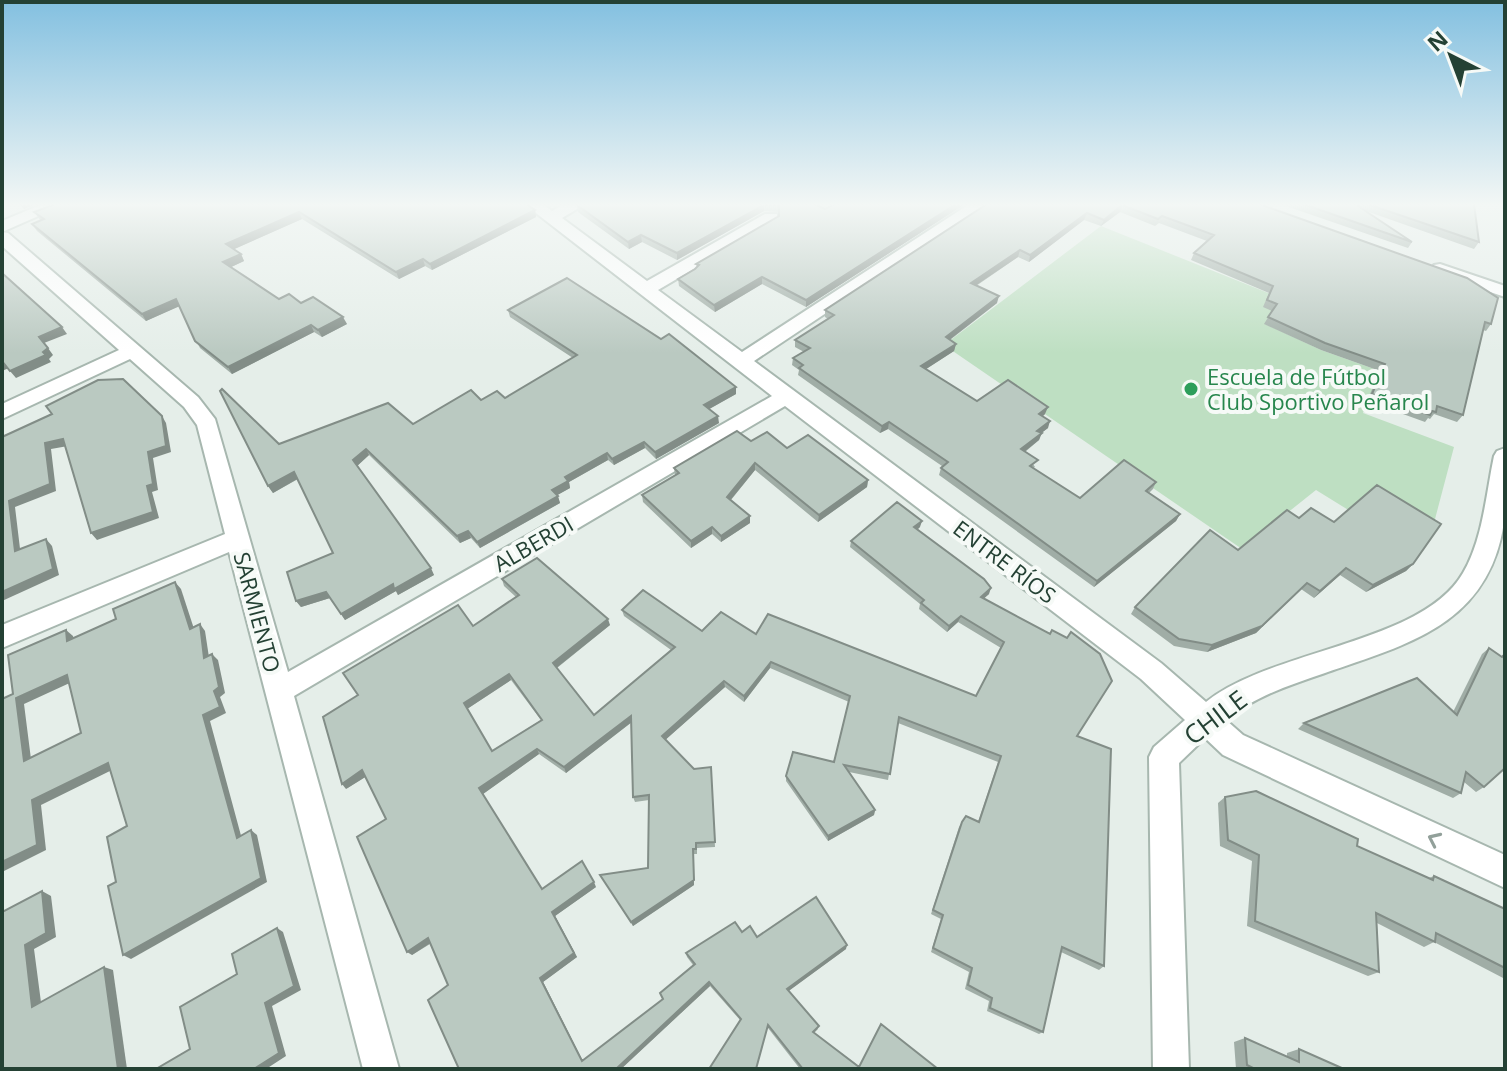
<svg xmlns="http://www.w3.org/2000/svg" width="1507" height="1071" font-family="'Open Sans',sans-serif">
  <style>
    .green { fill: #bedfc2 }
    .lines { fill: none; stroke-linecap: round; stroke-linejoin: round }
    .minor-casing { stroke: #a7b7af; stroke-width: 4 }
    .minor { fill: #fff; fill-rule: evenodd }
    .wall { fill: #a0ada6; fill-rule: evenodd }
    .shaded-wall { fill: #828d87 }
    .building { fill: #bac9c1; stroke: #828d87; stroke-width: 2; fill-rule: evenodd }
    .oneway { stroke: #92a09a }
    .leisure-dot { fill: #2e9e5b; stroke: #f6faf7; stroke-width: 3 }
    .labels { text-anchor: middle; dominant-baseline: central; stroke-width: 8; stroke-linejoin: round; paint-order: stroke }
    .leisure-label { font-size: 22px; fill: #27864d; stroke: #f6faf7; text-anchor: start }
    .street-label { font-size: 22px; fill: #244134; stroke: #f6faf7 }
    .near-street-label { font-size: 26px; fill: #244134; stroke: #f6faf7 }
  </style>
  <rect width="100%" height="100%" fill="#e5eee9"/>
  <path class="green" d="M1101 226 1281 298 1265 324 1321 350 1380 371 1363 413 1454 447 1430 538 1418 553 1316 490 1242 549 944 345Z"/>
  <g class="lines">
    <defs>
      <g id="minor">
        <path d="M45 203H68L2 232V221Z"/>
        <path d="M523 203H542L552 211 566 203H587L562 218 647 281 765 214H777V220L658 290 742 352 971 203H991L754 361 1161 663 1206 702C1272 649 1422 644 1463 573 1483 539 1486 494 1494 456L1497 451 1505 448C1505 472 1507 498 1504 522 1489 624 1409 644 1325 673 1290 685 1255 696 1226 720L1243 735 1505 855V888L1223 755 1205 738 1179 763 1189 1069H1153L1149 757 1154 747 1185 720 1141 679 785 406 294 696 399 1069H363L229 552 2 648V625L225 534 197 425 184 407 130 359 2 419V404L119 350 2 246V232L8 233 198 397 215 419 288 672 772 396Z"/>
        <path d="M1440 264 1505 286V297L1434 273 1431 269 1434 265Z"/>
      </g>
    </defs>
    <use href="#minor" class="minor-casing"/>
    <use href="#minor" class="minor"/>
  </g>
  <g class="wall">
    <path d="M814 204 825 209 835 204H965L806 307 762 284 715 312 679 286 678 279 697 267 696 264 779 216V212L764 211 677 260 642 242 629 249 578 212 577 205Z"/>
    <path d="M987 204H1259L1491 324 1486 331 1483 330 1463 415 1457 422 1434 414 1430 419 1428 418 1425 422 1367 401 1380 371 1321 350 1264 324 1272 311 1263 307 1269 293 1191 260 1194 253 1207 241 1159 223 1155 226 1120 212 1101 226 1084 220 1029 262 1018 257 976 286 997 303 950 340 956 344 954 351 926 369 977 401 1045 414 1043 416 1048 428 1041 433 1039 440 1025 452 1035 467 1033 468 1080 498 1156 482 1153 489 1149 493 1180 514 1176 521 1094 587 939 475 941 468 942 466 888 429 880 433 798 375 799 370 792 365 793 358 804 352 795 347V340L828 319 825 317V310Z"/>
    <path d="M1280 204H1474L1479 242 1474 249 1366 211 1412 242 1408 248Z"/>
    <path d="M535 210 536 217 432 270 425 266 399 279 302 219 234 249 241 254 244 261 231 267 279 299 301 303 347 324 322 337 314 332 232 374 200 348 179 306 146 321 37 231 32 224 41 221 34 212Z"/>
    <path d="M508 310 736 394 709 409 719 423 656 459 645 448 614 465 608 460 569 482 570 488 557 495 560 503 480 548 471 538 460 543 369 455 357 466 434 575 398 595 396 591 345 620 330 598 301 607 296 601 333 553 298 479 273 493 268 486 279 444 413 424 505 398 573 358 510 317Z"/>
    <path d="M751 441 787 448 868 480 867 487 818 522 755 470 731 500 750 523 721 542 712 534 691 548 643 502 642 495 675 475 674 468Z"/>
    <path d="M1299 518 1334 522 1413 564 1406 571 1366 592 1340 575 1314 598 1301 589 1256 633 1207 652 1174 646 1131 614 1135 607Z"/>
    <path d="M920 527 917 530 989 594 984 598 1077 736 1104 966 1099 970 1061 952 1043 1032 1039 1034 987 1011 989 1001 965 989 969 972 931 952 941 919 931 914 959 827 962 822H978L998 762 898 723 888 780 849 772 875 810 874 815 828 841 786 781V776L834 762 849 702 770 668 744 702 725 687 665 740 694 769 711 767 715 847 697 848V854H693L694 885 633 926 600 875 648 868 649 800 635 802 633 797 632 722 566 773 539 754 483 794 542 889 596 887 555 916 577 957 543 982 583 1061 663 999 693 965 687 957 686 953 742 932 757 937 846 949 788 991 818 1029 814 1033 859 1066 938 1069H800L768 1028 740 1020 710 986 621 1069H459L448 985 430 944 412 955 386 819 365 777 346 789 516 597 504 586 502 579 610 625 557 668 594 715 671 650 624 616 622 610 702 631 756 634 976 696 1001 648 958 622 947 632 919 609 920 604 850 547 851 541ZM511 680 541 720 492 751 467 709Z"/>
    <path d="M1489 648 1501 657 1505 653V768L1484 787 1476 792 1464 782 1461 793 1453 798 1298 729 1304 723 1453 712 1482 654Z"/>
    <path d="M1225 797 1357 846 1429 878 1434 876 1505 909V979L1434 942 1424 947 1377 923 1379 972 1368 976 1247 926 1252 861 1220 846 1218 803Z"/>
    <path d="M1245 1038 1287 1056V1053L1299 1049 1344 1069H1236L1234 1042Z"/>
  </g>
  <g class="shaded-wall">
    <path d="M20 204H36L24 209Z"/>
    <path d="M956 204H965L806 307V300Z"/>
    <path d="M764 205V211L677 260V253Z"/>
    <path d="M1122 205 1120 212 1101 226 1104 220Z"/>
    <path d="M535 210 536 217 432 270 430 264Z"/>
    <path d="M299 212 302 219 230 251 226 244Z"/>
    <path d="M1087 213 1084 220 1029 262 1030 255Z"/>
    <path d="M641 235 642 242 629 249 628 242Z"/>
    <path d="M1020 250 1018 257 969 290 971 283Z"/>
    <path d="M241 254 244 261 227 269 223 262Z"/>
    <path d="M423 259 425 266 399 279 396 272Z"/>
    <path d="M762 277V284L715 312 714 305Z"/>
    <path d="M999 296 997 303 944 344 946 337Z"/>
    <path d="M176 299 180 306 146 321 142 314Z"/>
    <path d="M343 317 347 324 322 337 318 330Z"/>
    <path d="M311 325 314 332 232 374 228 367Z"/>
    <path d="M62 327 67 334 44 343 39 337Z"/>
    <path d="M956 344 954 351 920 373 921 366Z"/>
    <path d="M48 348 53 355 49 359 51 362 16 378 10 371 43 352Z"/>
    <path d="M2 361 9 368 2 371Z"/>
    <path d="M736 387V394L704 412V405Z"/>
    <path d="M1048 407 1045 414 1037 421 1039 414Z"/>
    <path d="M162 416 166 423 171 452 153 458 158 490 152 492 159 518 97 540 91 533 147 486 148 452Z"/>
    <path d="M718 416 719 423 656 459 655 452Z"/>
    <path d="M1050 421 1048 428 1035 438 1037 431Z"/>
    <path d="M889 422 888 429 880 433 882 426Z"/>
    <path d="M1042 433 1039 440 1019 456 1021 449Z"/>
    <path d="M63 439 68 446 51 449 56 491 15 507 21 557 15 551 9 501 45 443Z"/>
    <path d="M644 442 645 448 614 465 612 459Z"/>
    <path d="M366 449 369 455 356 467 353 460Z"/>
    <path d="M607 453 608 460 569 482 570 488 554 497 552 490 565 477Z"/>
    <path d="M755 463V470L728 503 727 497Z"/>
    <path d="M294 472 299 478 273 493 268 486Z"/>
    <path d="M868 480 867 487 818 522 819 515Z"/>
    <path d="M558 496 560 503 480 548 477 542Z"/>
    <path d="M1180 514 1176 521 1094 587 1097 581Z"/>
    <path d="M750 516V523L721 542V536Z"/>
    <path d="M922 521 920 527 912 534 914 527Z"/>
    <path d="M712 527V534L691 548V541Z"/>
    <path d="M468 531 471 538 460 543 457 536Z"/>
    <path d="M46 539 52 546 59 575 2 601V592Z"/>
    <path d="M1413 564 1406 571 1366 592 1373 585Z"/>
    <path d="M431 568 434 575 398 595 396 591 345 620 341 614 393 584Z"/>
    <path d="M1346 568 1340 575 1314 598 1320 591Z"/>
    <path d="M175 582 181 589 196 635 190 629Z"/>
    <path d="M1307 583 1256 633 1207 652 1212 645Z"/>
    <path d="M991 588 989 594 979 603 981 597Z"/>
    <path d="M326 592 330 598 301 607 296 601Z"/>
    <path d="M961 616 958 622 947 632 949 626Z"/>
    <path d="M608 619 610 625 555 669 553 663Z"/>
    <path d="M200 624 205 631 210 664 204 658Z"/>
    <path d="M66 630 73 636 75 648 67 641Z"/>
    <path d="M212 654 218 660 225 693 220 697 226 713 210 721 243 843 237 838 203 715 214 691Z"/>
    <path d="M771 662 770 668 744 702V696Z"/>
    <path d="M509 674 511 680 467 709 464 703Z"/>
    <path d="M67 675 74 681 24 704 32 767 24 761 16 698Z"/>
    <path d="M724 681 725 687 663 742 662 736Z"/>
    <path d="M631 716 633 721 566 773 564 767Z"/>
    <path d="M537 749 539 754 483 794 479 788Z"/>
    <path d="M108 763 116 768 41 805 46 850 2 872V862L32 800Z"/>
    <path d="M362 770 367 776 346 789 342 784Z"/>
    <path d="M875 810 874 815 828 841V836Z"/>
    <path d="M251 830 257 835 267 882 131 959 123 955Z"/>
    <path d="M693 849 694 885 633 926 631 922Z"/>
    <path d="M594 882 596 887 555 916 577 957 543 982 584 1064 582 1061 540 978 552 912Z"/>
    <path d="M42 891 51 896 56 937 34 949 42 1010 32 1007 25 945Z"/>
    <path d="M277 928 283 932 301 990 272 1006 286 1056 266 1069H254Z"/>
    <path d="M428 938 432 942 412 955 407 952Z"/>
    <path d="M847 945 846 949 786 993 787 989Z"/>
    <path d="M104 967 113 970 127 1069H118Z"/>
    <path d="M709 982 710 986 621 1069 618 1067Z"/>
  </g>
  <g class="building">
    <path d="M55 204H526L535 210 430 264 423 259 396 272 299 212 226 244 241 254 223 262 279 299 289 294 301 303 313 297 343 317 318 330 311 325 228 367 195 341 176 299 142 314 32 224 44 219 34 212Z"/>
    <path d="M580 204H814L825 209 835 204H956L806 300 762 277 714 305 678 279 695 269 699 265 696 264 779 216V205H764L677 253 641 235 628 242 577 205Z"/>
    <path d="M987 204H1259L1467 278 1498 298 1491 324 1485 322 1463 415 1437 406 1436 412 1432 411 1430 415 1372 394 1385 364 1325 343 1268 317 1277 304 1267 300 1273 286 1194 253 1214 235 1162 216 1158 219 1122 205 1104 220 1087 213 1030 255 1020 250 971 283 999 296 946 337 956 344 921 366 977 401 1008 380 1048 407 1039 414 1050 421 1037 431 1042 433 1021 449 1038 460 1030 466 1080 498 1124 460 1156 482 1146 491 1180 514 1097 581 941 468 948 462 889 422 882 426 799 368 803 365 793 358 810 348 795 340 834 315 825 310Z"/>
    <path d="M1303 204H1359L1358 206 1412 242Z"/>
    <path d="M1367 204H1474L1479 242Z"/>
    <path d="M2 273 62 327 39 337 48 348 43 352 46 355 10 371 2 361Z"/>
    <path d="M567 278 661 339 669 334 736 387 704 405 718 416 655 452 644 442 612 459 607 453 565 477 568 481 552 490 558 496 477 542 468 531 457 536 366 449 353 460 431 568 394 589 393 584 341 614 326 592 296 601 287 572 333 553 294 472 268 486 220 391 222 389 279 444 388 403 413 424 471 390 481 400 497 391 505 398 577 355 508 310Z"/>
    <path d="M123 379 162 416 166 446 148 452 153 484 147 486 153 512 91 533 63 439 45 443 50 484 9 501 15 551 46 539 53 569 2 592V437L52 414 46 406 98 380Z"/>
    <path d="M737 431 751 441 767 432 787 448 808 435 868 480 819 515 755 463 727 497 750 516 721 536 712 527 691 541 642 495 679 473 674 468Z"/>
    <path d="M1377 485 1441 524 1413 564 1373 585 1346 568 1320 591 1307 583 1262 626 1212 645 1179 639 1135 607 1210 530 1238 550 1287 510 1299 518 1311 508 1334 522Z"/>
    <path d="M897 502 922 521 914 527 984 579 991 588 981 597 1050 634 1052 630 1067 638 1071 632 1100 654 1112 681 1077 736 1111 749 1104 966 1062 947 1043 1032 990 1008 992 998 968 985 972 968 933 948 943 915 933 910 962 822 966 816 979 822 1001 756 899 717 890 774 844 765 875 810 828 836 786 776 793 752 834 762 850 696 771 662 744 696 724 681 662 736 694 769 711 767 715 842 696 843V849H693L694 880 631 922 600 875 648 868 649 795 633 797 631 716 564 767 537 749 479 788 542 889 582 861 594 882 552 912 574 953 540 978 582 1061 663 999 660 993 695 964 686 953 735 922 742 932 750 926 757 937 816 897 847 945 787 989 819 1026 813 1032 859 1067 881 1024 938 1069H803L768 1025 756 1069H709L741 1019 709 982 618 1067 621 1069H459L428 1000 448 985 428 938 407 952 357 837 386 819 362 770 342 784 323 717 358 695 343 673 458 605 473 626 519 595 502 579 537 558 608 619 553 663 594 715 675 647 622 610 643 590 702 631 721 612 756 634 768 614 976 696 1004 642 961 616 949 626 921 603 924 600 851 541ZM509 674 542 720 492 751 464 703Z"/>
    <path d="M175 582 190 629 200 624 204 658 212 654 219 687 214 691 220 707 203 715 237 838 251 830 261 878 123 955 108 886 116 882 107 837 127 826 108 763 32 800 37 845 2 862V699L13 694 8 655 66 630 67 641 116 619 113 609ZM67 675 81 733 24 761 16 698Z"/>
    <path d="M1489 648 1502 657 1505 654V768L1484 787 1466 772 1461 793 1304 723 1417 678 1457 715Z"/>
    <path d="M1256 791 1358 839 1357 846 1433 880 1434 876 1505 909V968L1436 933 1435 942 1376 913 1379 972 1255 921 1259 855 1228 840 1225 797Z"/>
    <path d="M42 891 46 933 25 945 32 1007 104 967 118 1069H2V912Z"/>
    <path d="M277 928 294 986 265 1003 279 1053 254 1069H156L190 1049 180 1007 237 974 232 954Z"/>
    <path d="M1245 1038 1299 1062V1049L1344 1069H1255L1247 1065Z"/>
  </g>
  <defs><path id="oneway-chevron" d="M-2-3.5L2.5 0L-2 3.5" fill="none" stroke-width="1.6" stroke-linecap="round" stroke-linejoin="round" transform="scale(2)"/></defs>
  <use class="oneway" href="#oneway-chevron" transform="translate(1434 839) rotate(-155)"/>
  <linearGradient id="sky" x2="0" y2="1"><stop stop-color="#83c0e0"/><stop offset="0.58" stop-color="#f3f7f5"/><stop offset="1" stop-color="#f3f7f5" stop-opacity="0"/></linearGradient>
  <rect width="1507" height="353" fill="url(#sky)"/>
  <circle class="leisure-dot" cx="1191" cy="389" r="8"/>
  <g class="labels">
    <g class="leisure-label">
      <text x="1207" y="376">Escuela de Fútbol<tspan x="1207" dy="25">Club Sportivo Peñarol</tspan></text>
    </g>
    <g class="street-label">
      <text transform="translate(533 543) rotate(-30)">ALBERDI</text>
      <text transform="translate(1005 561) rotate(37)">ENTRE RÍOS</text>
      <text transform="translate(258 612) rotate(75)">SARMIENTO</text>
    </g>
    <g class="near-street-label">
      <text transform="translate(1215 717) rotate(-37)">CHILE</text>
    </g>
  </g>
  <rect width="1507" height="1071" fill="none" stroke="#244134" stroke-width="8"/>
  <g transform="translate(1451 56) rotate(318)" stroke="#f6faf7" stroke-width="6" paint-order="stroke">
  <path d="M0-6L14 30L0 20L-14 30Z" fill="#244134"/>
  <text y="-12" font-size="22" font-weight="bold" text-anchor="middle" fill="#244134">N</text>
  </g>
</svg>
